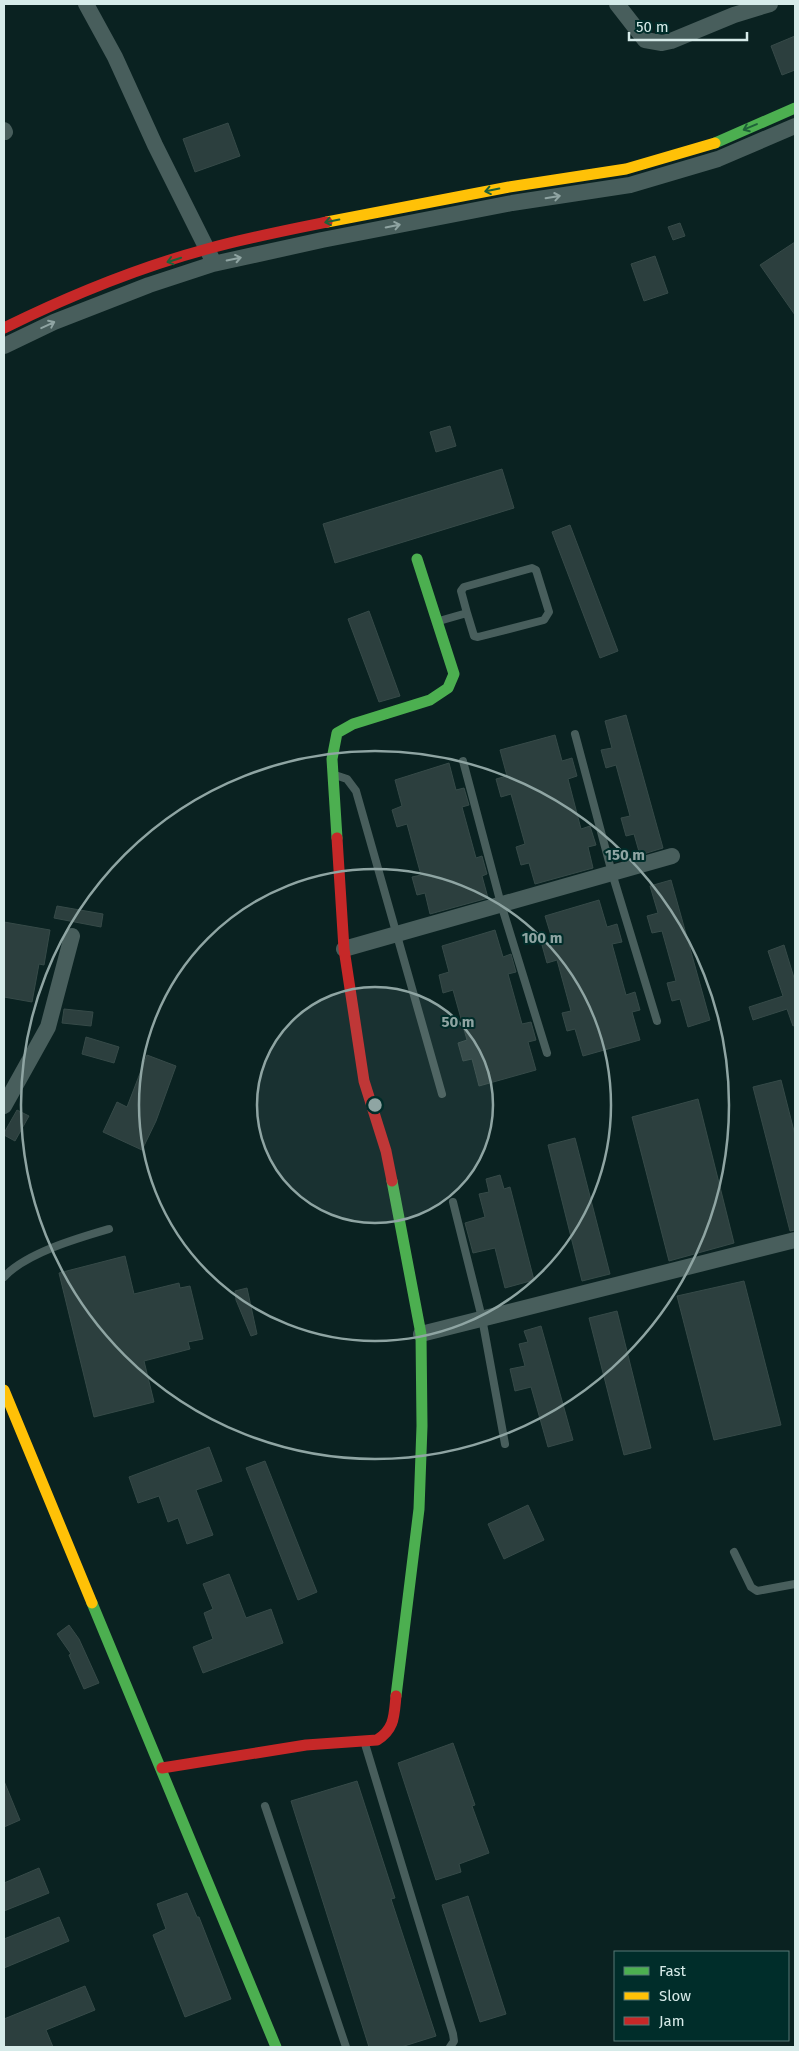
<svg xmlns="http://www.w3.org/2000/svg" width="799" height="2051" font-family="'Fira Sans',sans-serif">
<style>
.building{fill:#2c3f3e;stroke:#364a48}
.lines{fill:none;stroke-linecap:round;stroke-linejoin:round}
.lane{stroke:#485e5c;stroke-width:8}
.street{stroke:#485e5c;stroke-width:16}
.fast{stroke:#4caf50;stroke-width:11}
.slow{stroke:#ffc107;stroke-width:11}
.jam{stroke:#c62828;stroke-width:11}
.oneway{stroke:#1e6139}
.oneway2{stroke:#8fa4a2}
.ring{fill:none;stroke:#8fa5a3;stroke-width:2.5}
.centre{fill:#8fa5a3;stroke:#002d2a;stroke-width:2.5}
.ring-label{font-size:15px;text-anchor:middle;font-weight:bold;fill:#8fa5a3;stroke:#002d2a;stroke-width:4;stroke-linejoin:round;paint-order:stroke}
</style>
<rect width="100%" height="100%" fill="#0a2221"/>
<path class="building" d="M795,36V70L782,75L771,46Z
M228,123L240,156L195,172L183,139Z
M680,223L685,236L673,240L668,227Z
M795,242V315L760,265Z
M655,256L668,293L644,301L631,264Z
M450,426L456,446L436,452L430,432Z
M502,469L514,508L335,563L323,524Z
M570,525L618,651L600,658L552,532Z
M369,611L400,696L379,702L348,619Z
M626,715L663,848L640,855L634,834L626,836L621,818L630,816L616,765L606,768L601,750L612,748L605,721Z
M555,735L562,761L572,758L577,776L568,779L581,829L590,826L596,845L588,847L593,868L535,884L529,863L521,865L516,847L525,844L511,794L501,797L496,779L507,776L500,750Z
M449,763L456,790L464,788L469,805L462,807L476,858L482,856L487,874L482,876L488,898L430,914L425,893L417,895L412,877L421,875L407,824L397,827L392,810L402,806L395,780Z
M671,880L710,1020L688,1027L680,999L672,1001L667,983L676,981L662,931L652,933L647,916L658,913L650,886Z
M599,900L607,927L617,924L622,942L612,944L626,995L635,992L640,1010L632,1012L640,1040L583,1056L575,1029L567,1031L562,1013L571,1011L557,960L547,963L542,945L553,942L545,916Z
M57,906L103,914L101,927L54,918Z
M4,922L50,930L44,965L39,964L32,1002L4,997Z
M495,930L503,957L511,954L516,972L508,974L522,1024L531,1022L536,1040L528,1042L536,1070L479,1086L472,1059L463,1061L458,1043L467,1040L453,990L443,993L439,975L449,972L442,946Z
M784,945L795,981V1025L793,1026L787,1009L753,1020L749,1007L783,996L768,951Z
M64,1009L93,1012L91,1026L62,1023Z
M86,1037L119,1047L114,1063L82,1054Z
M147,1055L176,1066L156,1121L142,1150L103,1132L117,1102L127,1107Z
M781,1080L795,1135V1230L790,1231L753,1087Z
M698,1099L734,1243L669,1261L632,1117Z
M17,1110L29,1116L15,1141L4,1135V1133Z
M575,1138L610,1274L582,1281L548,1145Z
M500,1175L504,1189L510,1187L534,1280L505,1288L495,1248L473,1253L465,1223L485,1217L479,1194L489,1192L486,1179Z
M125,1256L134,1294L179,1283L180,1288L190,1286L203,1339L188,1342L190,1349L144,1361L154,1402L94,1417L59,1273Z
M744,1281L781,1425L714,1440L677,1296Z
M247,1288L257,1334L251,1336L236,1300L235,1291Z
M617,1311L651,1448L624,1455L589,1318Z
M541,1326L573,1440L548,1447L531,1387L515,1391L510,1369L525,1366L519,1344L528,1342L524,1331Z
M209,1447L222,1481L196,1490L213,1535L187,1544L178,1518L168,1522L159,1496L138,1503L129,1477Z
M265,1461L317,1592L298,1600L246,1468Z
M528,1505L544,1540L504,1559L488,1524Z
M229,1574L246,1618L271,1609L283,1643L203,1673L193,1647L213,1639L204,1613L213,1609L203,1584Z
M69,1625L79,1639L99,1683L84,1689L69,1655L71,1654L57,1634Z
M453,1743L475,1805L472,1806L489,1853L459,1864L461,1872L436,1880L398,1763Z
M4,1781L20,1820L4,1827Z
M357,1781L395,1898L391,1899L436,2036L401,2047H369L291,1801Z
M39,1868L49,1893L4,1911V1883Z
M187,1893L197,1917H199L231,1999L185,2017L153,1935L166,1929L157,1904Z
M468,1896L506,2014L480,2022L442,1905Z
M59,1917L69,1941L4,1968V1939Z
M85,1986L95,2010L46,2030L53,2047H4V2019Z"/>
<g class="lines">
<path class="lane" d="M439,621L467,613L474,636L478,637L544,620L549,612L536,570L532,568L464,587L461,591L467,613
M575,734L612,873L657,1021
M463,761L501,904L547,1053
M335,775L347,779L356,791L442,1094
M453,1202L482,1318L505,1444
M4,1277C26,1253 78,1238 109,1229
M734,1552L751,1587L757,1591L795,1584
M365,1744L453,2034L454,2041L450,2047
M265,1806L346,2047"/>
<path class="street" d="M86,4L115,57L155,145L211,257
M617,4L645,40L662,43L671,41L734,15L770,4
M4,130L5,132
M4,346L54,322L149,285L213,264L322,240L512,203L630,185L718,159L795,126
M344,949L672,856
M4,1106L48,1027L72,936
M421,1334L795,1240"/>
<path class="fast" d="M715,143L795,108
M337,838L332,759L337,733L353,724L430,700L448,688L454,674L417,559
M392,1181L421,1334L422,1426L419,1509L396,1696
M92,1603L276,2047"/>
<path class="slow" d="M327,222L509,187L626,169L715,143
M4,1390L92,1603"/>
<path class="jam" d="M4,328C69,296 137,268 207,249C246,238 287,230 327,222
M337,838L344,949L364,1081L386,1151L392,1181
M162,1768L306,1745L377,1740C395,1729 394,1715 396,1696"/>
</g>
<defs><path id="oneway-shaft" d="M-6 0H5M1.5-3L5.5 0L1.5 3" fill="none" stroke-width="1.6" stroke-linecap="round" stroke-linejoin="round" transform="scale(1.25)"/></defs>
<g class="oneway">
<use href="#oneway-shaft" transform="translate(750 127) rotate(157)"/>
<use href="#oneway-shaft" transform="translate(492 190) rotate(169)"/>
<use href="#oneway-shaft" transform="translate(332 221) rotate(169)"/>
<use href="#oneway-shaft" transform="translate(174 260) rotate(162)"/>
</g>
<g class="oneway2">
<use href="#oneway-shaft" transform="translate(553 197) rotate(-9)"/>
<use href="#oneway-shaft" transform="translate(393 226) rotate(-11)"/>
<use href="#oneway-shaft" transform="translate(234 259) rotate(-12)"/>
<use href="#oneway-shaft" transform="translate(48 325) rotate(-25)"/>
</g>
<circle cx="375" cy="1105" r="118" fill="#8fa5a3" fill-opacity=".12"/>
<g class="ring">
<circle cx="375" cy="1105" r="118"/>
<circle cx="375" cy="1105" r="236"/>
<circle cx="375" cy="1105" r="354"/>
</g>
<circle cx="375" cy="1105" r="8" class="centre"/>
<g class="ring-label">
<text x="625" y="860">150 m</text>
<text x="542" y="943">100 m</text>
<text x="458" y="1027">50 m</text>
</g>
<rect width="799" height="2051" fill="none" stroke="#d6ebe9" stroke-width="10"/>
<rect x="614" y="1951" width="175" height="90" fill="#002d2a" stroke="#567976"/>
<rect x="624" y="1967" width="25" height="8" fill="#4caf50" stroke="#567976"/>
<text x="659" y="1976" font-size="15" fill="#d6ebe9">Fast</text>
<rect x="624" y="1992" width="25" height="8" fill="#ffc107" stroke="#567976"/>
<text x="659" y="2001" font-size="15" fill="#d6ebe9">Slow</text>
<rect x="624" y="2017" width="25" height="8" fill="#c62828" stroke="#567976"/>
<text x="659" y="2026" font-size="15" fill="#d6ebe9">Jam</text>
<path d="M629 32v8h118v-8" fill="none" stroke="#d6ebe9" stroke-width="2.5"/>
<text x="636" y="32" font-size="15" fill="#d6ebe9" stroke="#002d2a" stroke-width="4" paint-order="stroke">50 m</text>
</svg>
